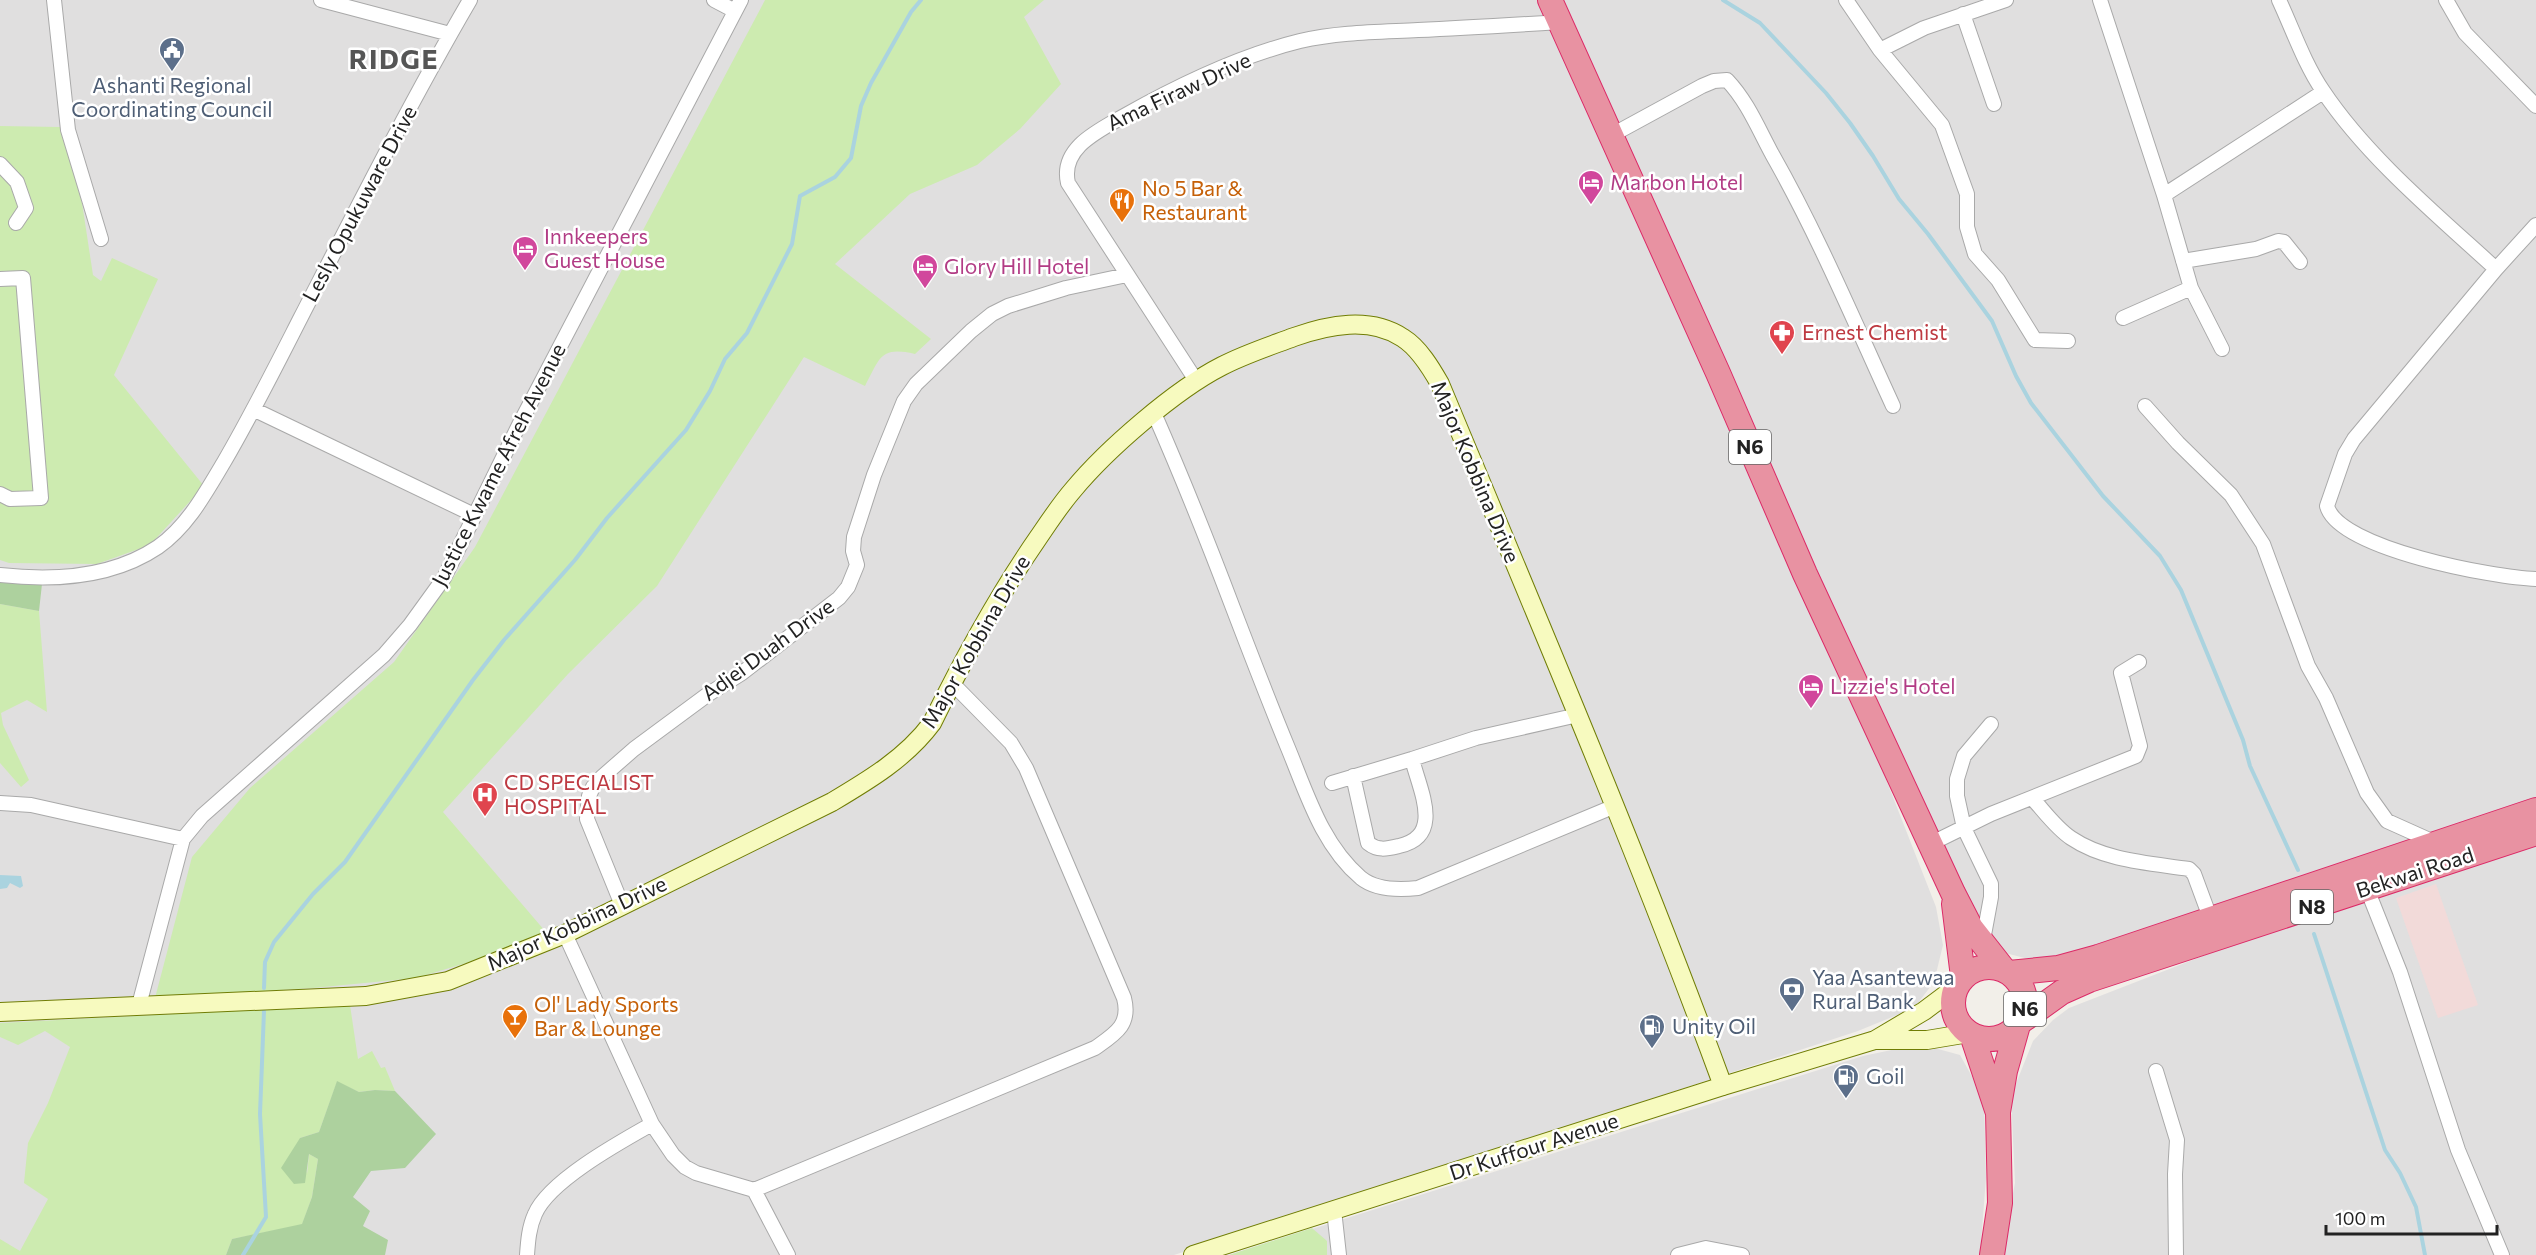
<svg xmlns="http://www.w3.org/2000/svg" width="2536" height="1255" font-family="Commissioner,sans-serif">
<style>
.residential{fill:#e0dfdf}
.commercial{fill:#f2dad9}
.grass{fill:#cdebb0}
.forest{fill:#add19e}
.water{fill:#aad3df}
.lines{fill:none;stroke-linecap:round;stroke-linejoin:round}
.stream{stroke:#aad3df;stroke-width:4}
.street-casing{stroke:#a9a9a9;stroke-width:16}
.secondary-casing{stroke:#707d05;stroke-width:20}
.highway-casing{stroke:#dc2a67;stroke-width:26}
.street{stroke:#fff;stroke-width:14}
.secondary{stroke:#f7fabf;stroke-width:18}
.highway{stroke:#e892a2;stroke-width:24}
.labels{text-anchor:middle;stroke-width:5;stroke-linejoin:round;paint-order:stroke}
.shield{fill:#fff;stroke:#646464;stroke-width:1.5}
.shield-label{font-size:20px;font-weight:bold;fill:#222}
.service-label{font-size:21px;fill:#4e5e75;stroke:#fff;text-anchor:start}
.street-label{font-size:21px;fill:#222;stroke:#fff}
.hotel-label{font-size:21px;fill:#b23c85;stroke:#fff;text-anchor:start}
.food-label{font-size:21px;fill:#c56008;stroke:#fff;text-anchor:start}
.health-label{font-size:21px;fill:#be3a42;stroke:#fff;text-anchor:start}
.district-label{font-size:27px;font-weight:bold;letter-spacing:1.5px;fill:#555;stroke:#fff}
</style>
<rect width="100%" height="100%" fill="#f2efe9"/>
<path class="residential" d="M0,0H1543L1880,764L1936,907L1943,945L1934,982L1914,1008L1858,1031L1174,1255H0Z
M1560,0H2536V806L2045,963L2005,953L1962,893L1789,517Z
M2536,845V1255H2001L2015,1183L2011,1096L2033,1041L2053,1020L2069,1008L2262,933Z
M1920,1044L1960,1055L1984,1098L1986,1178L1980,1255H1229L1863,1056Z"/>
<path class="commercial" d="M2436,884L2478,1005L2438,1018L2396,898Z"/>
<path class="grass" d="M765,0H1044L1024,17L1061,84L1020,129L977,165L910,194L835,264L931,339L915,354C880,346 880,358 865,386L804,357L657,586L568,674L443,812L545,931L493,955L416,978L313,988L155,998L192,857L250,788L394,662L475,547Z
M0,126L60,127L82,203L93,275L101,281L112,258L158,279L114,375L204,486L150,545L97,564L9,563L0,560Z
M0,604L39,611L47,712L27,700L1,713L3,725L29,780L21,787L0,763Z
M350,1005L358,1059L372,1051L381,1068L385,1067L395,1091L375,1090L359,1092L337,1082L319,1132L300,1138L307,1174L309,1154L318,1159L312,1197L302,1225L232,1239L226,1255H0V1239L20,1251L48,1199L24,1183L28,1143L48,1103L70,1047L45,1031L18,1045L0,1037V1023Z
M1312,1228L1327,1241V1255H1229Z"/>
<path class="forest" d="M0,580L42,584L39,611L0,604Z
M337,1081L359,1092L375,1090L395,1091L436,1134L405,1168L371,1171L353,1197L370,1211L363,1226L388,1240L385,1255H226L232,1239L302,1224L312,1197L318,1159L309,1154L305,1183L294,1184L281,1168L300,1138L319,1132Z"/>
<path class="water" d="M0,875L21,876L23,886L20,888L10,883L7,888L0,889Z"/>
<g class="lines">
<path class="stream" d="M1723,0L1760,23L1826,93L1850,123L1873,156L1899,199L1928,234L1992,321L2016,376L2031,403L2103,496L2160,556L2181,590L2243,740L2250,766L2298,870
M2314,934L2385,1150L2400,1173L2416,1207L2425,1255
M264,988L265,962L274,942L313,894L345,862L473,680L504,640L575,560L607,518L686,430L710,391L725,359L747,333L792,244L800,196L835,177L851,158L861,106L871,83L911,12L921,0
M243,1255L266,1217L260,1114L264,1011"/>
<defs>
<path id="street" d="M54,0L68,130L101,239
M321,0L450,34
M714,0L735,11
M1846,0L1880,50L1942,125L1967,194V227L1975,254L1998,280L2035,340L2068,341
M2100,0L2164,195L2191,288L2222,349
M2279,0C2293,30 2304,63 2323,91C2367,157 2437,215 2496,269
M2446,0L2465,33L2536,106
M1963,14L1994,104
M1880,50L1924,28L2006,0
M1612,135L1702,86L1714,81L1727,80C1747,101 1758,128 1772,154C1818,235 1854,321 1893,406
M0,164L17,182L26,208L16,223
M2164,195L2323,92
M2536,225L2496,269L2354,439L2345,454L2327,506C2338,549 2496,578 2536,579
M2183,261L2256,249L2278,241L2284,242L2300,262
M0,279L23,278L41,498L10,499L0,494
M2123,318L2191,288
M1197,382L1068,183C1060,148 1098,131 1124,116C1179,85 1239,56 1300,41C1339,32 1379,32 1418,30C1466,28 1513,25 1560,22
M2145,406L2178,443L2231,495L2263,544L2308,666L2326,698L2367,793L2387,821L2436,843
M255,410L474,515
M1154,413C1182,477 1208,542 1233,608C1251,655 1269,702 1288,748C1307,794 1322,845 1361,878C1376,890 1400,890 1418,888L1615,806
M0,575C53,581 112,578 158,547C188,526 206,492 224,462C252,414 276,366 301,317C356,210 410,103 470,0
M1353,776L1368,843C1378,851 1386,849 1399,846C1444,836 1420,791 1412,759
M1332,783L1412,759L1476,738L1578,715
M2032,798C2044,811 2056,828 2071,838C2105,861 2150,863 2189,869L2194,874L2211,920
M0,803L31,805L183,839
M1930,844L1991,814L2136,756L2140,746L2121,673L2139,662
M2367,889L2400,972L2458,1150L2502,1255
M622,905L587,819L589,796L593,787L602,777L634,749L707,695L742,673L839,598L848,587L857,565L853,551L854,537L874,475L904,401L916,384L971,331L992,314L1008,306L1066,288L1127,275
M565,934L652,1124L673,1155L685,1167L696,1173L754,1190L788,1255
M1984,935L1991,897V884L1964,828L1957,796V779L1964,756L1991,724
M139,1005L183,839L202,816L384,655L410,625L444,578L519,425L741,0
M2156,1071L2177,1140L2175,1174L2176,1255
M754,1190L1095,1048C1115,1034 1131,1025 1124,998L1026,768L1011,743L952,683
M1334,1210L1339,1255
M527,1255C528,1241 529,1227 535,1214C549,1181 620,1142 652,1124
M1678,1255L1706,1248L1742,1255"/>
<path id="secondary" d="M0,1012L366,996L448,981L565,934L832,802C869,780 906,758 932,723C964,658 997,597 1038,538C1049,522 1060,505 1073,490C1107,449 1175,390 1222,366C1245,354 1270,346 1294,337C1328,325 1370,316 1403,338C1419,348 1431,368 1440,384C1537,617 1636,849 1723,1086
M1877,1040H1927L1969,1033
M1193,1255L1723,1086L1875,1040L1924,1011L1956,987"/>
<path id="highway" d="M1550,0L1718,373L1805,574L1953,893L1971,928L2004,970
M1954,904L1963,977
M1953 1003a36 36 0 1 1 72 0a36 36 0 1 1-72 0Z
M2009,973L2058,968L2098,957L2536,810
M2020,1022L2062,992L2089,980L2536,833
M1972,1035L1997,1110
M1992,1255L2000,1203L1998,1112L2005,1071L2018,1025"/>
</defs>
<use href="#street" class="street-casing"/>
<use href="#secondary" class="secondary-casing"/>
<use href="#highway" class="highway-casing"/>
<use href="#street" class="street"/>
<use href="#secondary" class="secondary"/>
<use href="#highway" class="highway"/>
</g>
<defs>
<symbol id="civic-pin" viewBox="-11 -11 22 30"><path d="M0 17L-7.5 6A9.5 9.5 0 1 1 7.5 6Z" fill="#5c6f8a" stroke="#fff"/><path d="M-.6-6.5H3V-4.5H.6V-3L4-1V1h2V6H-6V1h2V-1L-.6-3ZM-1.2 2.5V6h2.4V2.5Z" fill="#fff"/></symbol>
<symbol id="hotel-pin" viewBox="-11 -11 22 30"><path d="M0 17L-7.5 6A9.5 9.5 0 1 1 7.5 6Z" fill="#d1479c" stroke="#fff"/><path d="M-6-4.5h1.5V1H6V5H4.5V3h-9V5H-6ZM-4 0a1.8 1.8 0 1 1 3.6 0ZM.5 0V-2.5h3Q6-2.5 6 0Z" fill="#fff"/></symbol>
<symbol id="restaurant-pin" viewBox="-11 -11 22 30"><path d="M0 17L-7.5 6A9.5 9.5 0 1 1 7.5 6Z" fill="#e8710a" stroke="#fff"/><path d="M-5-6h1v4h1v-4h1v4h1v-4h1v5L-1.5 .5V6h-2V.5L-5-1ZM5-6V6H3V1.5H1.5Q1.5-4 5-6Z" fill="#fff"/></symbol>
<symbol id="pharmacy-pin" viewBox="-11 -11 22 30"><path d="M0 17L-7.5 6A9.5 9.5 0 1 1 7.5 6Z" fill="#e0444e" stroke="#fff"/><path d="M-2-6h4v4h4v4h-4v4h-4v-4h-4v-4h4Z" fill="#fff"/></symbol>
<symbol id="hospital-pin" viewBox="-11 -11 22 30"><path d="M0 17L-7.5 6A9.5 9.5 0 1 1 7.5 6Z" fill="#e0444e" stroke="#fff"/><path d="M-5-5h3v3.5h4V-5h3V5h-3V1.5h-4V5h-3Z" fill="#fff"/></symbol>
<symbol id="bank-pin" viewBox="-11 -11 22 30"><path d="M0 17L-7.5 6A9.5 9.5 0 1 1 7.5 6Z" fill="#5c6f8a" stroke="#fff"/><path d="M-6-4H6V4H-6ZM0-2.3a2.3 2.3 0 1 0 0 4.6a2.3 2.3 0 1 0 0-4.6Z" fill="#fff"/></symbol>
<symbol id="bar-pin" viewBox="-11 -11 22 30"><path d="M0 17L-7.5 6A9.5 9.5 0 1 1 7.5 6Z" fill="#e8710a" stroke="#fff"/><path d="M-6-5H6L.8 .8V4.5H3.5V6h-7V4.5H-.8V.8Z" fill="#fff"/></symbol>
<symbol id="fuel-pin" viewBox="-11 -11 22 30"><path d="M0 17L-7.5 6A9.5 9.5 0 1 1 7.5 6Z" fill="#5c6f8a" stroke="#fff"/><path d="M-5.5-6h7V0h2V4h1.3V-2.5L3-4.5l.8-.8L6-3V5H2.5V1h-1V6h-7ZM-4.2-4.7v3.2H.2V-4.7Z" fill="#fff"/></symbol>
</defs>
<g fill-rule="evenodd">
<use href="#civic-pin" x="157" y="35" width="30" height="40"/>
<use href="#hotel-pin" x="1576" y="168" width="30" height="40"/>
<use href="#restaurant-pin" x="1107" y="186" width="30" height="40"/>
<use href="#hotel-pin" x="510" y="234" width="30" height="40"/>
<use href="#hotel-pin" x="910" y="252" width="30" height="40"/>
<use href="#pharmacy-pin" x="1767" y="318" width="30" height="40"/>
<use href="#hotel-pin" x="1796" y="672" width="30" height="40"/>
<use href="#hospital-pin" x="470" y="780" width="30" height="40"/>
<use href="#bank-pin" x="1777" y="975" width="30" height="40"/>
<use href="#bar-pin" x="500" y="1002" width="30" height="40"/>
<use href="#fuel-pin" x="1637" y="1012" width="30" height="40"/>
<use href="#fuel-pin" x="1831" y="1062" width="30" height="40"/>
</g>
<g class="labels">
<g class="shield">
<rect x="1729" y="430" width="42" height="34" rx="4.5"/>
<rect x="2291" y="890" width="42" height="34" rx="4.5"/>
<rect x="2004" y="992" width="42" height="34" rx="4.5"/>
</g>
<g class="shield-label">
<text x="1750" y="454">N6</text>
<text x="2312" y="914">N8</text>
<text x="2025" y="1016">N6</text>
</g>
<g class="service-label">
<text x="172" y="93" text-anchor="middle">Ashanti Regional<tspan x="172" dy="24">Coordinating Council</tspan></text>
<text x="1812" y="985">Yaa Asantewaa<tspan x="1812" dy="24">Rural Bank</tspan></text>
<text x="1672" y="1034">Unity Oil</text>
<text x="1866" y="1084">Goil</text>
</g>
<g class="street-label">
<text transform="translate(1179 92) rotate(-25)" y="7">Ama Firaw Drive</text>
<text transform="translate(360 204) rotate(-62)" y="7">Lesly Opukuware Drive</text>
<text transform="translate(499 465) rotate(-63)" y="7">Justice Kwame Afreh Avenue</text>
<text transform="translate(1475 472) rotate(67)" y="7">Major Kobbina Drive</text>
<text transform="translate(976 642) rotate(-60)" y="7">Major Kobbina Drive</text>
<text transform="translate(768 650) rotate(-36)" y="7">Adjei Duah Drive</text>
<text transform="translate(2415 873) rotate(-18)" y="7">Bekwai Road</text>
<text transform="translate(577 924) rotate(-25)" y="7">Major Kobbina Drive</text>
<text transform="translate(1534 1147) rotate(-18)" y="7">Dr Kuffour Avenue</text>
</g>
<g class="hotel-label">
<text x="1610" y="190">Marbon Hotel</text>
<text x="544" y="244">Innkeepers<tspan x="544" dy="24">Guest House</tspan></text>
<text x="944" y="274">Glory Hill Hotel</text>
<text x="1830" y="694">Lizzie's Hotel</text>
</g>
<g class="food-label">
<text x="1142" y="196">No 5 Bar &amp;<tspan x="1142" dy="24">Restaurant</tspan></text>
<text x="534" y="1012">Ol' Lady Sports<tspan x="534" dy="24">Bar &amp; Lounge</tspan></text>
</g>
<g class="health-label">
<text x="1802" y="340">Ernest Chemist</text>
<text x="504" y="790">CD SPECIALIST<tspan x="504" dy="24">HOSPITAL</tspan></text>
</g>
<g class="district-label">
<text x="394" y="69">RIDGE</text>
</g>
</g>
<path d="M2326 1225v9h171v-9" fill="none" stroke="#222222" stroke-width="3"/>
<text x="2335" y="1225" font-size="18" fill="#222222" stroke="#ffffff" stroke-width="4.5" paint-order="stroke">100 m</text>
</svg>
